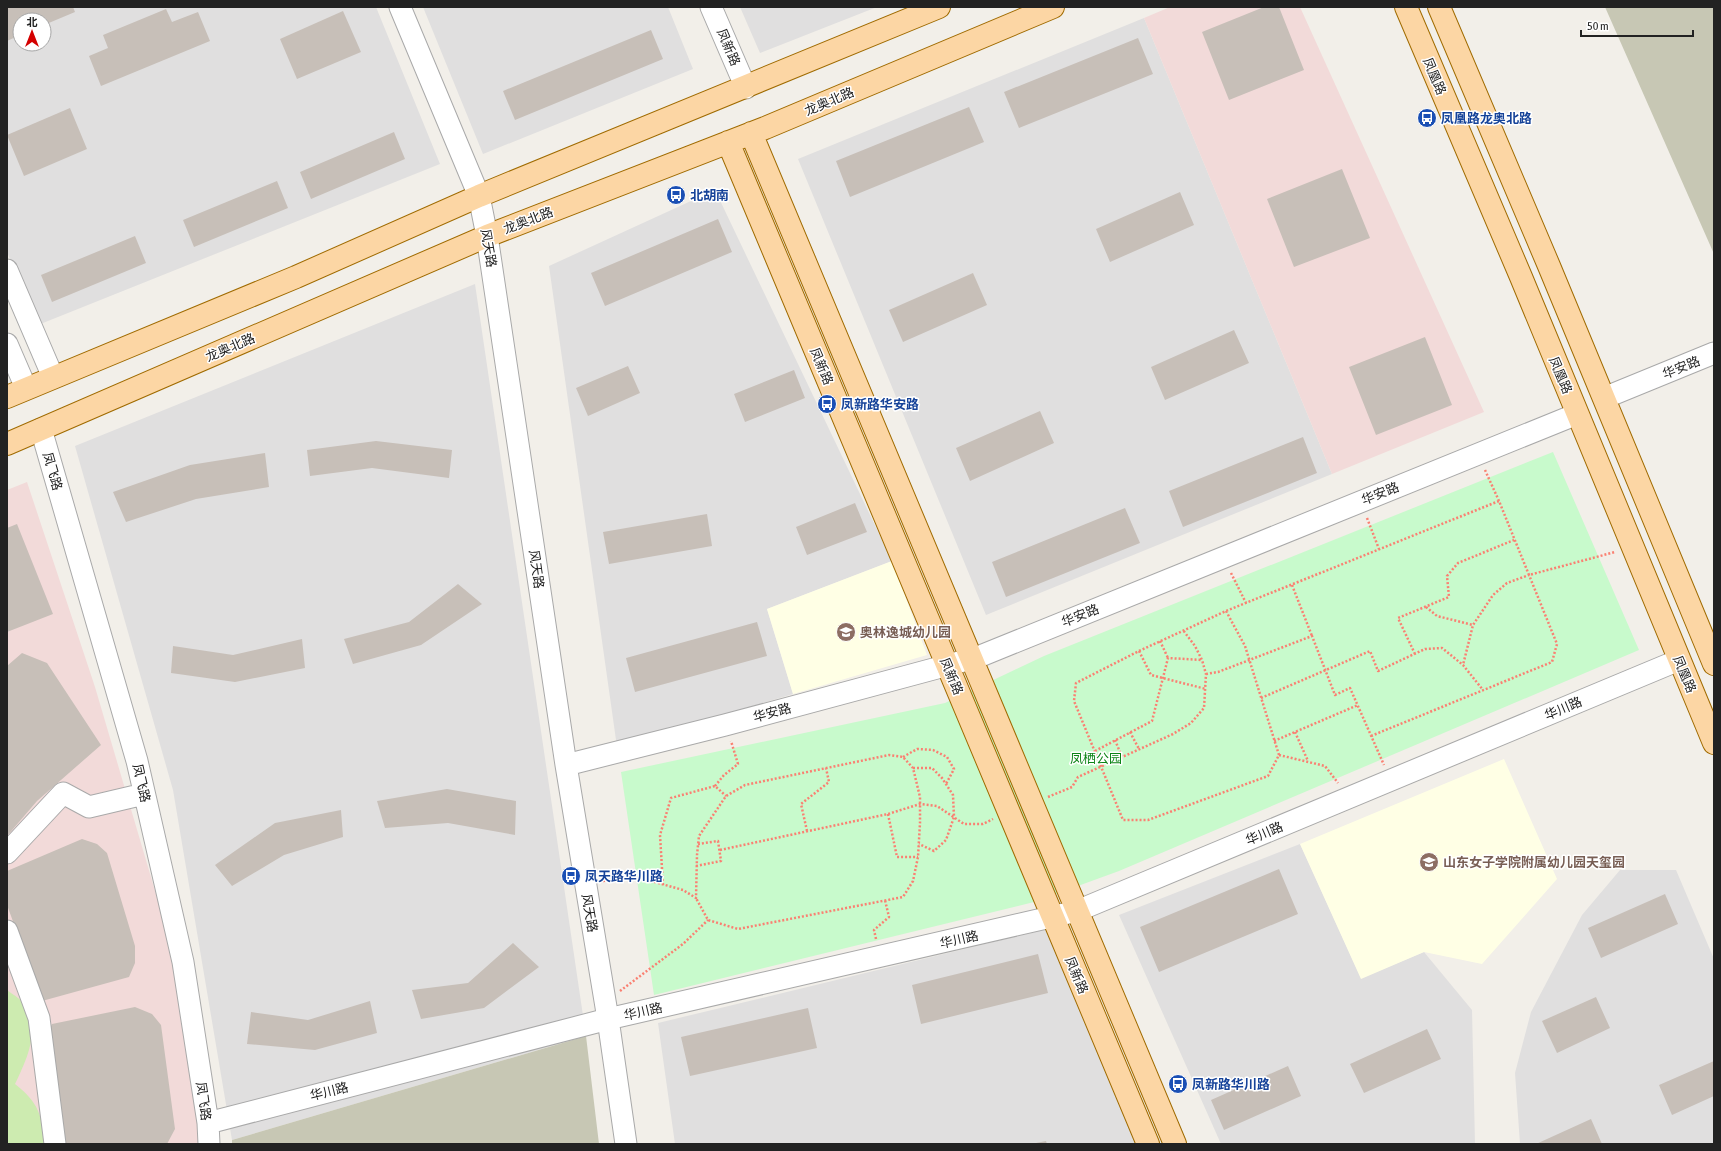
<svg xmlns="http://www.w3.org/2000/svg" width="1721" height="1151" font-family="'Asap Condensed','Noto Sans SC',sans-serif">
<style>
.residential{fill:#e0dfdf;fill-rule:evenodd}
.commercial{fill:#f2dad9}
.education{fill:#ffffe5}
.construction{fill:#c7c7b4}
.grass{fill:#cdebb0}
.park{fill:#c8facc}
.building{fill:#c7bfb8}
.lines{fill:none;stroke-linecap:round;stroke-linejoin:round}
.minor-casing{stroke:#a9a9a9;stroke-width:23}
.major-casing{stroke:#a06b00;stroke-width:24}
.path{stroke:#fa8072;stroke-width:2.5;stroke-dasharray:2 2;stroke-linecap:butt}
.minor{stroke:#fff;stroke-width:21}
.major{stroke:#fcd6a4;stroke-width:22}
.labels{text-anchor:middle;stroke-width:3;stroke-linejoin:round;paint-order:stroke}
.street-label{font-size:13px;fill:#222;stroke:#fff}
.transit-label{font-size:13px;font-weight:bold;fill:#164399;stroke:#fff;text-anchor:start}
.education-label{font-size:13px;font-weight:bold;fill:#785e54;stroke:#fff;text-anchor:start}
.park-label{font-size:13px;fill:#0c8416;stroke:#fff}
</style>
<rect width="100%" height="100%" fill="#f2efe9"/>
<path class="residential" d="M7,7H376L440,164L38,325L7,252ZM20,20H44V44H20Z
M423,7H668L693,69L483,154Z
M740,7H877L760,53Z
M1144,18L1332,474L986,615L798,159Z
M715,190L892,561L767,609L793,694L617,747L549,266Z
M475,284L586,1036L232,1140L173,790L75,446Z
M1300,844L1361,978L1424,952L1472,1010L1475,1144H1221L1119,915Z
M1620,870H1676L1714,959V1144H1520L1515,1073L1531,1012L1582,915Z
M1064,925L1152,1144H675L658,1023Z"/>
<path class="commercial" d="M1170,7H1300L1484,412L1332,474L1144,18Z
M27,482L95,687L181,979L200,1144H7V490Z"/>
<path class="education" d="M892,561L927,655L793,694L767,609Z
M1504,759L1557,879L1482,964L1424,952L1361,979L1300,844Z"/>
<path class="construction" d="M1605,7H1714V254Z
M586,1036L599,1144H232V1140Z"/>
<path class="grass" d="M7,990C13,995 25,1001 28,1009C39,1034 26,1061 15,1084C39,1103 41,1114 46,1144H7Z"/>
<path class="park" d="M1553,452L1639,650L1119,871L1034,902L654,995L621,772L945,703L1044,656Z"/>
<path class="building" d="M7,7H73L75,12L44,25V20H20V35L7,41Z
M1264,7H1279L1304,70L1229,100L1202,32Z
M166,9L172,22L198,12L210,41L101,86L89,56L108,48L103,35Z
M343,11L361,52L297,79L280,39Z
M651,30L663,59L515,120L503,91Z
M1138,38L1153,74L1019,128L1004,92Z
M969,107L984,142L850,197L836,161Z
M70,108L87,149L24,176L7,135Z
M394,132L405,159L311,199L300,172Z
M1342,169L1370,238L1294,267L1267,199Z
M277,181L288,208L194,247L183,220Z
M1180,192L1194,225L1110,262L1096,229Z
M718,219L732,252L605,306L591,273Z
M135,236L146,263L52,302L41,275Z
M973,273L987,305L903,342L889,310Z
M1234,330L1249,363L1165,400L1151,367Z
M1425,337L1452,405L1376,435L1349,367Z
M628,366L640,393L588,416L576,388Z
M794,370L805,398L745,422L734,394Z
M1040,411L1054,443L970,481L956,448Z
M1303,437L1317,473L1183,527L1169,491Z
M376,441L452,450L449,478L372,468L310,476L307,450Z
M265,453L269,487L196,499L126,522L113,492L190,465Z
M855,503L867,532L807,555L796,527Z
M1125,508L1140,543L1006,597L992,562Z
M707,514L712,546L609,564L603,532Z
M17,524L53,614L7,632V528Z
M458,584L482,604L421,645L353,664L344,639L409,622Z
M757,622L767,656L635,692L626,658Z
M302,639L305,668L235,682L171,673L173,646L233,655Z
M22,653L47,663L101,745L37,801L7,836V666Z
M447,789L516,801L515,835L448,823L385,828L377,801Z
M341,810L343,837L284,855L232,886L215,865L275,823Z
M82,839L97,844L107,853L135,946V963L129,977L42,1001L7,905V871Z
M1279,869L1298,914L1159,972L1140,927Z
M1665,894L1678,924L1601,958L1588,928Z
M513,943L539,967L484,1008L421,1019L412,990L468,983Z
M1038,954L1048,993L921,1024L912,985Z
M1596,997L1610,1028L1557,1053L1542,1021Z
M370,1001L377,1033L315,1050L247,1044L251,1012L308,1020Z
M135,1007L152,1014L161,1025L175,1129L167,1144H64L48,1032L52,1024Z
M808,1008L817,1048L690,1076L681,1037Z
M1427,1029L1441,1059L1364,1093L1350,1064Z
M1714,1061V1096L1672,1115L1659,1085Z
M1288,1066L1301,1096L1224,1130L1211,1100Z
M1591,1119L1602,1144H1536Z
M1046,1141L1047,1144H1036V1143Z"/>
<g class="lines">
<defs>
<path id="minor" d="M400,7L479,196L487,236L566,765L608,1019L626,1144
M711,7L746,88
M7,270L53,377
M7,344L26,388
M1604,398L1714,353
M41,429L137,761L183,962L208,1123L209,1144
M566,765L725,725L978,657L1577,414
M7,853L63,793L89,807L144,794
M7,931L39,1018L55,1144
M208,1123L608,1019L1077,911L1679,660"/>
<path id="major" d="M1406,7L1521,277L1714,743
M1439,7L1549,266L1714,664
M751,133L1175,1144
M728,142L1148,1144
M7,397L296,277L479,196L939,7
M7,444L487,236L765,128L1053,7"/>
</defs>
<use href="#minor" class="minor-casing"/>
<use href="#major" class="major-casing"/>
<path class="path" d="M1485,470L1499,501
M1367,518L1379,549
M1231,573L1246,603
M1292,585L1312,636
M1426,607L1437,616L1473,625
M1226,611L1245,646L1279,755L1268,776L1148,820H1123L1074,701L1076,683L1139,651L1226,611L1499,501L1529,575L1615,552
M1160,641L1168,658
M1139,651L1151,675L1206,689
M1415,654L1398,618L1449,597L1447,576L1458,563L1514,540
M1206,674L1218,672L1312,636L1335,695L1350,688L1384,765
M1261,698L1370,651L1378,671L1425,649L1442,648L1463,665L1483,690
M1130,732L1139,749
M1295,732L1308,761
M1371,736L1552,662L1557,644L1529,575L1507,583L1493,595L1473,625L1463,665
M1115,740L1122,757
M1274,741L1358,705
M1095,751L1152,721L1168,658L1202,660
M1279,755L1325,766L1338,783
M903,757L917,749L933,750L947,757L954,769L946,784
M913,768H932L942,778L953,795L954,817L946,840L934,851L919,844
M715,786L724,775L738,764L731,741
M1048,797L1072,787L1078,777L1173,734L1191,723L1204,708L1206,674L1202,660L1195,646L1183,630
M888,814L897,857H918
M807,831L801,804L829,782L826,768
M720,850L888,814L920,804L937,806L964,824H983L993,819
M696,866L721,861L718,841L698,844
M603,881L637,877L683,890L696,898L697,855L699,836L726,796L745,785L889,755L903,757L913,768L920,797V823L918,857L913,881L903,897L738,929L708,920L696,898
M663,885L660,835L671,798L715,786L726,796
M876,939L874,930L889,917L885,900
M620,991L683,944L708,920"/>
<use href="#minor" class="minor"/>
<use href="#major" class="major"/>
</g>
<defs>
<symbol id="bus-disc" viewBox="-11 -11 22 22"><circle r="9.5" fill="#1a4fb4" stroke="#fff"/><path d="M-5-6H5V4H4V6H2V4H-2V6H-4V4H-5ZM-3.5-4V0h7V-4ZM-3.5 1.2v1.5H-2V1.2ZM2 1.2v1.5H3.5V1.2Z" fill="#fff"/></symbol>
<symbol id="school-disc" viewBox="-11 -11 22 22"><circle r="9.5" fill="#8d6e63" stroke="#fff"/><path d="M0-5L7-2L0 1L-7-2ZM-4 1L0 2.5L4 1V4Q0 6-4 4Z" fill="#fff"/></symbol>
</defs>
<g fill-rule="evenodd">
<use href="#bus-disc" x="1416" y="107" width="22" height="22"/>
<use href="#bus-disc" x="665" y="184" width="22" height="22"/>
<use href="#bus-disc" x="816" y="393" width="22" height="22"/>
<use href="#school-disc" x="835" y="621" width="22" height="22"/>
<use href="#school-disc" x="1418" y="851" width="22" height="22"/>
<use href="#bus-disc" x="560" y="865" width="22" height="22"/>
<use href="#bus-disc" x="1167" y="1073" width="22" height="22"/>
</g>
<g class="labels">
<g class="street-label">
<text transform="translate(729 47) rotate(67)" y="5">凤新路</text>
<text transform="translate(1435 76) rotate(67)" y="5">凤凰路</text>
<text transform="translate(829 101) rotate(-23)" y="5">龙奥北路</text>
<text transform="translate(528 220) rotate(-21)" y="5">龙奥北路</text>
<text transform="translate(489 248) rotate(80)" y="5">风天路</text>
<text transform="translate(230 347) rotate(-23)" y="5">龙奥北路</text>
<text transform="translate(822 366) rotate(67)" y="5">凤新路</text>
<text transform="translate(1681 367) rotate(-22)" y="5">华安路</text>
<text transform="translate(1561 375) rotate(67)" y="5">凤凰路</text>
<text transform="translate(53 471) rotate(74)" y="5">凤飞路</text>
<text transform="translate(1380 493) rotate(-22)" y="5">华安路</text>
<text transform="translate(537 569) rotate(82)" y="5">风天路</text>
<text transform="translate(1080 615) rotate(-22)" y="5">华安路</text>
<text transform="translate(1685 674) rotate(67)" y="5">凤凰路</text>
<text transform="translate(952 676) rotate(67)" y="5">凤新路</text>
<text transform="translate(1563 708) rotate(-23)" y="5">华川路</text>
<text transform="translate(772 712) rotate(-15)" y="5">华安路</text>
<text transform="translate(142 783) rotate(77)" y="5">凤飞路</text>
<text transform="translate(1264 833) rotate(-23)" y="5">华川路</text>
<text transform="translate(590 913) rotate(80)" y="5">风天路</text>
<text transform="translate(959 939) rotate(-13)" y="5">华川路</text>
<text transform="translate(1077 975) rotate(67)" y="5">凤新路</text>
<text transform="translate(643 1011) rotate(-13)" y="5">华川路</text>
<text transform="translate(329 1091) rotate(-14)" y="5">华川路</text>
<text transform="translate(204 1101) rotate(82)" y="5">凤飞路</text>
</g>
<g class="transit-label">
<text x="1441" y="123">凤凰路龙奥北路</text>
<text x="690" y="200">北胡南</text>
<text x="841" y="409">凤新路华安路</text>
<text x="585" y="881">凤天路华川路</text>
<text x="1192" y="1089">凤新路华川路</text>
</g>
<g class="education-label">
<text x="860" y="637">奥林逸城幼儿园</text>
<text x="1443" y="867">山东女子学院附属幼儿园天玺园</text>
</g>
<g class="park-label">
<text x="1096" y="763">凤栖公园</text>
</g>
</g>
<rect width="1721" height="1151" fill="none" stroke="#222222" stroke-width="16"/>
<g transform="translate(32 32)"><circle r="19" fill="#ffffff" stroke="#a7a7a7"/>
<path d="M0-3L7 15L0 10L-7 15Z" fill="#d40000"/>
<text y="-6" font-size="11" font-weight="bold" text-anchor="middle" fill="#222222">北</text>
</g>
<path d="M1581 30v6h112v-6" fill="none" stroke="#222222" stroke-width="2"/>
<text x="1587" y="30" font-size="12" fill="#222222" stroke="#ffffff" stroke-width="3" paint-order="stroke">50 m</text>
</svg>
